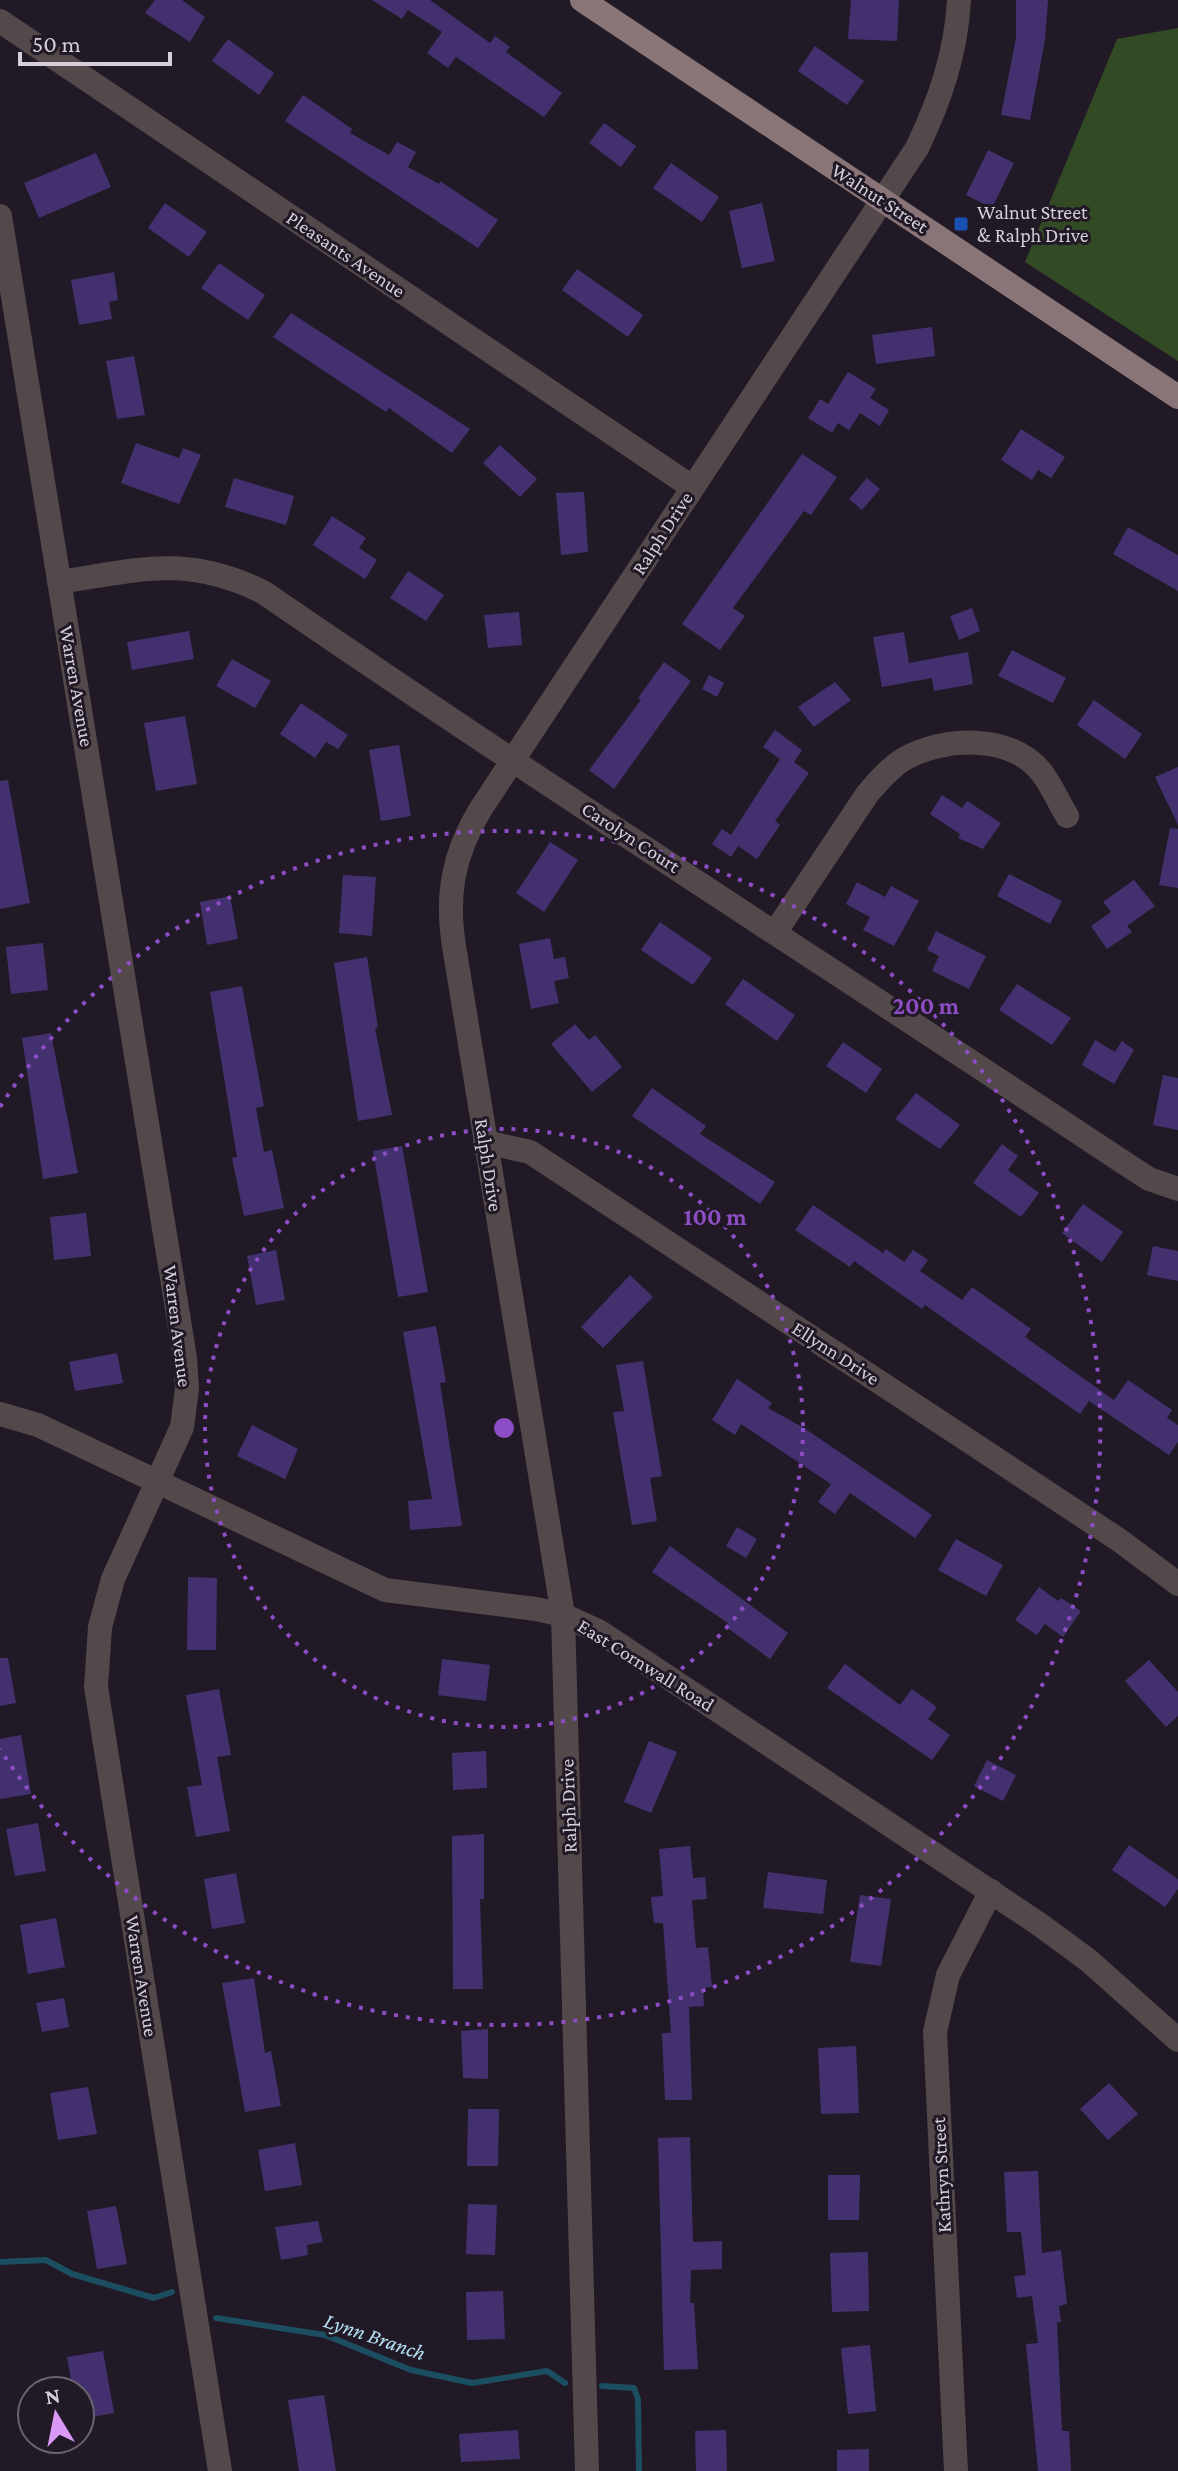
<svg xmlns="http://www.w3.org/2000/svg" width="1178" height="2471" font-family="'Crimson Pro',serif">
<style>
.green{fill:#334b25}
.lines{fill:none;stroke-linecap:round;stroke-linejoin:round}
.stream{stroke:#1c4e61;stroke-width:6}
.building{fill:#43316f}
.minor{stroke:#53494b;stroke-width:24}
.major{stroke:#897577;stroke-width:24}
.ring{fill:none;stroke:#8d4dc4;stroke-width:4;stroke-dasharray:4 8}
.transit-dot{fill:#1a4fb4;stroke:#221927;stroke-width:3}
.labels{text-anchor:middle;stroke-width:6;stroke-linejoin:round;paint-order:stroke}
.street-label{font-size:20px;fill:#d5cfd8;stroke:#221927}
.poi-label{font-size:20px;fill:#d5cfd8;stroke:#221927;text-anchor:start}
.water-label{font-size:22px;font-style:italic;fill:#b4e0f4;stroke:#221927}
.centre{fill:#8d4dc4;stroke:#221927;stroke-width:4}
.ring-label{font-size:24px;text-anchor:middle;font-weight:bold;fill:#8d4dc4;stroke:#221927;stroke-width:6;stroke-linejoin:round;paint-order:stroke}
</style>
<rect width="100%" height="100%" fill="#221927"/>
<path class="green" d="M1178,28V361L1025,262L1117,39Z"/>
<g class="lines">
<path class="stream" d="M0,2262L46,2260L72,2274L154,2298L172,2292
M216,2318L325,2335L411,2370L472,2383L547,2371L565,2383
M602,2386L634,2388L638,2399L639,2471"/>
</g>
<path class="building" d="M155,0H182L205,17L190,42L145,13Z
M372,0H430L490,43L495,36L510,47L506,52L562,93L544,117L456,57L448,68L427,53L442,32L408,10L402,19Z
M851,0H899L897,41L848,39Z
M1016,0H1048L1045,40L1030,120L1001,115L1016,38Z
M228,39L274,73L259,95L212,61Z
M815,46L864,81L847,105L798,71Z
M303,95L352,129L350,133L389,155L397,142L416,152L408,167L439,184L440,181L498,220L478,248L285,121Z
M604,123L636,146L621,167L589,143Z
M988,150L1014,163L992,208L966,195Z
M96,153L111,187L39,218L24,183Z
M671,163L719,197L702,222L653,188Z
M165,203L207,232L189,257L148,228Z
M762,203L775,261L742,268L729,211Z
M219,263L265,295L248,320L201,288Z
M577,269L643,315L628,337L562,290Z
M114,272L118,300L109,302L112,319L79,325L71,280Z
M291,313L470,429L452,453L389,408L386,412L273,337Z
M932,327L935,356L876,364L872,335Z
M134,356L145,415L117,419L106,361Z
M848,372L876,389L870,398L889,410L880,426L860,413L849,430L838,423L832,433L808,418L820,399L828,404Z
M1021,429L1065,457L1051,478L1038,470L1032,480L1001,460Z
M136,443L179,458L183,448L201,455L179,504L121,483Z
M500,445L537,479L520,497L483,463Z
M802,454L837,477L811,515L804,511L733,608L745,616L720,650L682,624Z
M234,478L294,496L286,525L225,507Z
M867,478L880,489L862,510L849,499Z
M584,492L588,552L561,555L556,493Z
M332,516L366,538L359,548L377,560L365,579L313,545Z
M1128,527L1178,555V591L1113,554Z
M408,571L444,595L426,621L390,598Z
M972,608L980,631L959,640L950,616Z
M519,612L522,645L488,648L484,615Z
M189,631L194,659L132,670L127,642Z
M904,632L909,663L968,652L973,684L934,691L932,678L882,687L873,637Z
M1012,650L1066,678L1053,703L998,676Z
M232,659L271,681L255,708L216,686Z
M664,662L691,681L614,789L589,770L641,700L638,698Z
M709,675L724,683L717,697L702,689Z
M835,682L851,700L814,727L798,707Z
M1094,700L1142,734L1125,759L1077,725Z
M301,703L348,735L338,749L326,742L315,758L280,734Z
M185,716L197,784L156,791L144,723Z
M775,730L802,750L794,762L809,773L775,821L780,825L757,859L738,846L731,857L712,844L722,829L731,835L780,759L763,747Z
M399,745L411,816L381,821L369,750Z
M1178,767V825L1155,777Z
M8,780L30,903L0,909V781Z
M942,795L962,808L967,801L1001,823L983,849L958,838L960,834L930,814Z
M1170,828L1178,829V888L1159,885Z
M550,842L578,860L544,912L516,893Z
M1009,874L1062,901L1050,924L997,896Z
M343,875L376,877L372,936L339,933Z
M1134,880L1155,906L1127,926L1132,932L1107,949L1091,926L1111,912L1103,902Z
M857,882L885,897L891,886L919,901L894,946L863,930L870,917L846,904Z
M230,896L238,939L207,945L200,902Z
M660,922L712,958L693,985L641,950Z
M936,931L986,956L969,989L932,971L939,956L927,950Z
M550,938L554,959L565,957L569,978L554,981L559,1003L531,1009L519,944Z
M43,943L48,990L11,994L6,947Z
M367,957L378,1027L375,1028L392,1115L358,1121L334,963Z
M743,979L795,1015L777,1041L725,1004Z
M1017,984L1071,1018L1052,1045L999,1010Z
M242,986L264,1106L256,1108L264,1152L272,1150L284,1208L244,1216L232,1158L237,1157L210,992Z
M575,1024L589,1040L595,1035L622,1067L592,1092L551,1044Z
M51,1033L78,1173L43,1179L22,1038Z
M1095,1040L1115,1052L1122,1041L1134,1050L1114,1084L1082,1065Z
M843,1042L882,1069L866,1093L826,1066Z
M1163,1075L1178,1078V1130L1153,1125Z
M652,1088L706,1126L700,1134L775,1182L760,1204L632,1116Z
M916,1093L960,1125L940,1149L895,1119Z
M1002,1144L1018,1156L1008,1170L1039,1193L1021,1217L973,1183Z
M402,1146L428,1292L398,1297L373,1151Z
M1083,1204L1123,1232L1102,1262L1062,1233Z
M813,1205L883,1253L886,1249L904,1262L913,1250L928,1260L920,1271L962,1300L972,1287L1031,1329L1025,1337L1114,1400L1128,1380L1172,1410L1167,1418L1178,1425V1442L1169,1455L1089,1401L1080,1414L925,1305L922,1309L854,1261L850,1267L795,1230Z
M86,1213L91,1256L54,1260L50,1217Z
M1153,1246L1178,1251V1281L1147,1275Z
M276,1250L285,1300L256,1305L247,1256Z
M630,1275L653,1297L603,1348L581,1327Z
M436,1326L446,1382L440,1383L462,1526L410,1530L408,1501L432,1499L403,1332Z
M117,1353L123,1383L75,1391L69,1362Z
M643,1361L662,1476L650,1478L657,1521L632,1525L613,1412L624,1411L616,1365Z
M737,1379L772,1403L768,1408L804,1428L932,1515L915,1538L850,1493L835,1514L818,1502L831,1484L741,1424L735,1435L712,1420Z
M252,1425L298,1449L285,1479L237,1456Z
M737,1527L757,1539L746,1558L726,1546Z
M956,1539L1003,1565L986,1596L938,1570Z
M670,1546L788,1633L770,1659L725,1626L728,1623L652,1572Z
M188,1577L217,1578L216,1650H187Z
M1039,1587L1058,1601L1061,1598L1081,1611L1063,1637L1045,1624L1037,1635L1015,1620Z
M0,1658H8L16,1703L0,1706Z
M442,1659L490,1665L486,1701L438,1695Z
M1149,1660L1178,1692V1716L1166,1727L1125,1681Z
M845,1664L900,1705L912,1689L937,1707L928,1719L950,1735L932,1760L827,1688Z
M219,1689L231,1755L217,1757L230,1831L196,1837L187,1787L202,1785L186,1695Z
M21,1735L31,1794L0,1799V1739Z
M649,1741L677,1752L651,1813L624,1802Z
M486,1751L487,1788L453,1790L452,1753Z
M987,1760L1016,1775L1003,1801L974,1786Z
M38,1823L46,1871L15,1876L6,1829Z
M484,1834V1899H480L483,1989H453L452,1836Z
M1129,1845L1178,1879V1889L1165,1907L1112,1870Z
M690,1846L693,1878L705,1877L707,1899L692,1900L696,1948L708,1947L712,1987L703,1988L704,2006L689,2007L692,2100H665L662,2033H671L663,1923H654L651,1897L663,1896L659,1849Z
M768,1872L827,1880L823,1914L763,1908Z
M236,1873L245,1923L212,1929L204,1879Z
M860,1895L891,1899L881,1966L850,1962Z
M56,1918L65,1967L28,1974L20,1925Z
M254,1978L265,2053L271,2051L281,2106L245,2112L222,1983Z
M64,1998L69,2027L42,2032L36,2003Z
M488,2029V2079L463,2078L461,2031Z
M856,2046L859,2113L821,2114L818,2048Z
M1109,2083L1138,2114L1108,2140L1080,2109Z
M88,2087L97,2134L58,2140L50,2093Z
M468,2109H499L498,2166H467Z
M690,2137L693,2242L722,2241V2269L691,2270L690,2303H694L698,2369L664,2370L658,2138Z
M295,2143L302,2185L265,2191L258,2150Z
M1038,2171L1042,2253L1061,2250L1067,2304L1059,2306L1061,2322H1057L1062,2431H1069L1071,2471H1038L1026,2344L1038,2343L1032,2296L1017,2298L1014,2276L1026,2275L1021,2232H1007L1004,2172Z
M828,2175H860L859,2220H828Z
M468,2204L497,2205L495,2255L466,2254Z
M116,2206L127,2264L97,2269L87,2211Z
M318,2221L323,2242L307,2245L308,2255L281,2260L275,2227Z
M868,2252L869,2311L832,2312L830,2253Z
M503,2291L505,2339L467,2340L466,2292Z
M870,2345L876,2411L848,2414L841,2348Z
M103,2351L114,2413L80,2419V2391H73L67,2357Z
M324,2395L336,2471H299L288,2400Z
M518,2430L520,2459L461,2462L459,2434Z
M726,2430L727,2471H696L695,2431Z
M869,2449V2471H837V2450Z"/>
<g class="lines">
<path class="minor" d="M0,21L692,487
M0,216L185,1358L187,1389L182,1427L113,1579L100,1627L96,1687L220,2471
M59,582C140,570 185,554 263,592C548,788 840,974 1129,1166L1149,1179L1178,1189
M776,931L868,793C879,781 889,768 904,759C943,737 1011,733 1042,773C1052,786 1059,803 1067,816
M485,1142L530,1152L1119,1540L1178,1584
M0,1414L38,1425L385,1590L536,1609L563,1615L600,1632L1039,1924L1088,1960L1178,2040
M587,2471L563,1615L454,946C446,895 453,855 480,810L917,148C940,100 956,54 959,0
M956,2471L935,2032L948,1975L991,1891"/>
<path class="major" d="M582,0L1178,397"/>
</g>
<g class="ring">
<circle cx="504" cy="1428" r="299"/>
<path d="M0 1107A597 597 0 1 1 0 1749"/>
</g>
<rect class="transit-dot" x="953" y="216" width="16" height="16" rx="4"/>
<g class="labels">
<g class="street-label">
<text transform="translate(880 198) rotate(33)" y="7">Walnut Street</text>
<text transform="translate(346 254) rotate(34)" y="7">Pleasants Avenue</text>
<text transform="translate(662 533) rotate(-57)" y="7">Ralph Drive</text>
<text transform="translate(77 686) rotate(80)" y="7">Warren Avenue</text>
<text transform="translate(631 837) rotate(33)" y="7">Carolyn Court</text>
<text transform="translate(489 1165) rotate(81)" y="7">Ralph Drive</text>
<text transform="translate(178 1326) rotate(83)" y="7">Warren Avenue</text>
<text transform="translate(836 1353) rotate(33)" y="7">Ellynn Drive</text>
<text transform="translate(646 1665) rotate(32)" y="7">East Cornwall Road</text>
<text transform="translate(568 1806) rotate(-92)" y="7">Ralph Drive</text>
<text transform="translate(142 1976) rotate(81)" y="7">Warren Avenue</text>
<text transform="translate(941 2175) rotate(-93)" y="7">Kathryn Street</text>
</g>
<g class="poi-label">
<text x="977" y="219">Walnut Street<tspan x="977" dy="23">&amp; Ralph Drive</tspan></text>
</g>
<g class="water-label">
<text transform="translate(375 2336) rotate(19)" y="8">Lynn Branch</text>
</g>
</g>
<circle cx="504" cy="1428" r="12" class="centre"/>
<g class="ring-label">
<text x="926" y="1014">200 m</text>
<text x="715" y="1225">100 m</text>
</g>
<g transform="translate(56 2415) rotate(350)"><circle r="38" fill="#221927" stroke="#6a626e" stroke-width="2"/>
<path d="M0-6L14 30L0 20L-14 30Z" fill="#d99af7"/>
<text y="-12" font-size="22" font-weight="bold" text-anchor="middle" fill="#d5cfd8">N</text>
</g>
<path d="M20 52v12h150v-12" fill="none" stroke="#d5cfd8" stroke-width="4"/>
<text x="32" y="52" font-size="24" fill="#d5cfd8" stroke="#221927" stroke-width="6" paint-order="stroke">50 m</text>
</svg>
